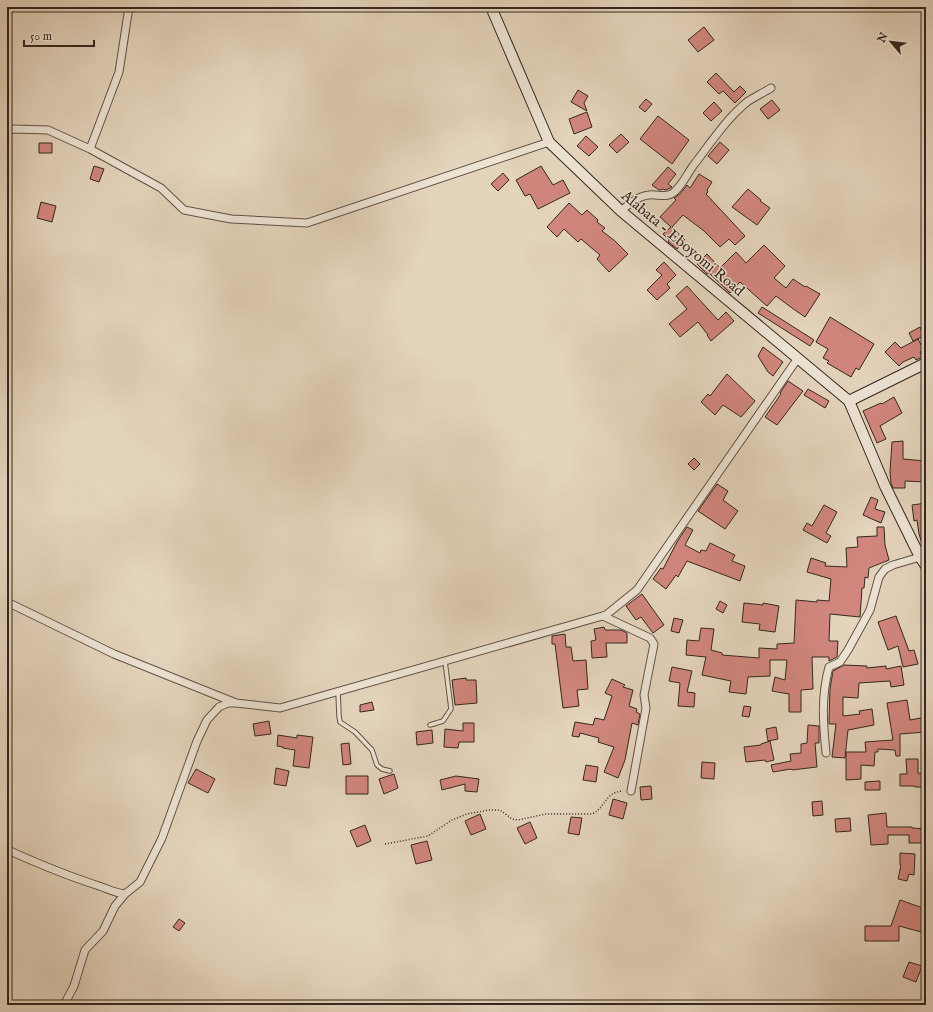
<svg xmlns="http://www.w3.org/2000/svg" width="933" height="1012" font-family="'IM FELL English',serif">
<style>
.building{fill:#d1867d;stroke:#35271f}
.lines{fill:none;stroke-linecap:round;stroke-linejoin:round}
.service-casing{stroke:#615246;stroke-width:5.5}
.minor-casing{stroke:#615246;stroke-width:9}
.secondary-casing{stroke:#35271f;stroke-width:12}
.path{stroke:#35271f;stroke-width:1.5;stroke-dasharray:1 2;stroke-linecap:butt}
.service{stroke:#ede3d3;stroke-width:3.5}
.minor{stroke:#ede3d3;stroke-width:7}
.secondary{stroke:#ede3d3;stroke-width:10}
.labels{text-anchor:middle;stroke-width:3;stroke-linejoin:round;paint-order:stroke}
.street-label{font-size:15px;fill:#35271f;stroke:#ede3d3}
</style>
<rect width="100%" height="100%" fill="#e4d4bc"/>
<filter id="stains"><feTurbulence type="fractalNoise" baseFrequency=".005" numOctaves="4"/><feColorMatrix values="0 0 0 0 .2 0 0 0 0 .09 0 0 0 0 .02 0 0 0 .5 -.17"/></filter>
<radialGradient id="worn" r=".72"><stop offset=".6" stop-color="#630" stop-opacity="0"/><stop offset="1" stop-color="#630" stop-opacity=".3"/></radialGradient>
<path class="building" d="M704,27L714,40L698,52L688,40Z
M716,73L734,92L740,86L746,92L735,103L723,91L719,94L707,82Z
M578,90L588,96L584,103L587,111L571,102Z
M646,99L652,104L645,112L639,107Z
M772,100L780,110L768,119L760,109Z
M714,102L722,111L711,121L703,113Z
M587,112L592,127L574,134L569,119Z
M658,116L689,140L672,164L640,139Z
M621,134L629,142L617,153L609,145Z
M586,136L598,147L589,156L577,146Z
M720,142L729,150L717,164L708,156Z
M39,143H52V153H39Z
M94,166L104,169L99,182L90,179Z
M541,166L553,185L563,180L570,193L538,209L530,194L525,196L516,180Z
M668,167L676,174L668,184L672,187L666,190L663,189L661,190H659L652,185Z
M503,173L509,180L498,191L491,184Z
M699,174L712,182L707,190L708,192L706,194L745,236L735,245L729,239L720,247L704,231L683,215L672,227L685,240L677,249L668,242L669,240L663,234L671,227L660,217L676,200L674,198L680,194L687,185L690,188Z
M748,189L761,200L760,201L770,208L757,225L732,207Z
M41,202L56,206L52,222L37,218Z
M569,203L582,215L587,210L598,220L597,222L605,228L602,231L615,241L628,254L609,272L597,259L600,255L581,239L578,242L564,229L557,237L547,227Z
M764,245L785,266L774,278L786,288L793,279L805,287L806,286L820,294L805,317L792,308L776,296L767,306L740,282L730,293L709,273L707,274L697,264L707,254L720,268L736,252L746,263Z
M664,262L676,275L667,284L670,288L657,300L647,290L662,275L656,270Z
M687,286L718,320L726,312L734,321L711,341L707,335H708L698,322L680,337L669,324L687,309L676,296Z
M762,307L814,340L810,346L758,313Z
M830,317L874,344L859,370L856,368L851,377L827,363L829,361L823,358L828,349L816,342Z
M920,327L924,336L913,341L909,333Z
M918,339L924,350L920,352L922,357L916,360L914,357L903,362L899,366L885,352L895,342L901,348Z
M763,347L783,362L773,376L768,372L758,356Z
M727,374L755,401L741,417L723,405L715,415L701,402L708,394L710,396Z
M788,381L803,391L777,425L765,417L781,394L780,393Z
M808,389L829,401L825,408L804,395Z
M894,397L902,413L880,426L886,439L877,443L863,411L881,403L882,404Z
M903,441V459L926,461V482L905,481V488H893L891,483L890,472L892,442Z
M694,458L700,464L694,470L688,464Z
M717,484L728,491L723,500L738,511L725,529L698,511Z
M871,497L878,500L875,509L885,512L881,523L863,515Z
M926,503V553H925L919,534L917,520L914,521L912,505Z
M824,505L837,512L826,533L831,536L827,543L803,530L807,523L812,526Z
M687,527L693,530L685,545L700,553L701,550L706,551L710,543L735,555L732,561L745,566L740,581L687,561L678,577L676,575L666,589L653,579L661,568L663,569L677,542Z
M877,527H884L885,545L889,560L869,568L868,578L865,577L864,588H862L860,617L830,614L829,641H838L837,657L829,661V657H812L813,689L801,690V712H789V694L772,691L775,677L785,680L787,660H770V676L748,677L746,694L729,692L731,681L702,675L706,657L686,655L687,640L699,641L701,628L714,629L711,650L722,653V655L759,658V648L777,649V644L794,643L796,600L817,602V600L829,601L831,579L807,572L811,558L826,563L825,566L847,567L846,548L858,547L857,537L877,536Z
M642,594L664,625L653,633L641,617L636,620L626,606Z
M720,601L727,605L723,613L716,609Z
M744,603L763,605V603L779,606L775,632L759,630L760,624L742,622Z
M896,616L909,651L914,650L918,664L903,667L898,646L888,650L878,622Z
M674,618L683,620L679,633L671,631Z
M604,627L605,630H621L627,633V643H606L607,657L592,658L591,641L596,640L594,629Z
M565,634L566,647H571L573,661L586,660L588,689L577,690L579,706L563,708L555,644H552V636Z
M844,665L867,666V668L886,666V669L901,666L904,685L891,687L890,681L859,683L858,698L843,697V716L860,714L859,711L872,709L874,725L848,730L845,758L832,757L836,724H829V720L830,689L833,671Z
M672,667L692,671L687,692L695,693L694,707L678,706L680,683L669,681Z
M466,678V680H476L477,703L455,705L452,680Z
M612,679L625,685L623,687L633,690L629,706L637,709L636,712L640,714L638,725L632,723L625,760L618,778L604,772L614,747L598,742L599,738L580,733L579,737L572,736L575,722L593,725L595,718L604,720L612,696L605,693Z
M907,700L910,720L926,717V732L900,734V756H896L895,750L878,749V752H875L874,766L861,765V779L846,780V752H866L865,742L893,740L887,703Z
M372,702L374,710L360,712V705Z
M744,706L751,707L749,717L742,716Z
M269,721L271,734L255,736L253,724Z
M463,723H474V742H459L458,748L444,747L445,729L463,731Z
M808,725L819,726V743H815L817,767L792,770L791,769L773,772L771,765L791,761L790,754L801,753V744L807,743Z
M776,727L778,739L768,741L766,729Z
M432,730L433,743L417,745L416,732Z
M278,735L297,738V735L313,737L309,768L293,766L295,750L283,748V747L277,746Z
M770,741L774,760L766,762L765,760L746,762L744,747L761,745V744Z
M349,743L351,764L343,765L341,744Z
M906,759H918V773L926,774V787H915V786H900V774H907Z
M702,762L715,763L714,779L701,778Z
M586,765L598,767L596,782L583,780Z
M276,768L289,771L286,786L274,784Z
M196,769L215,779L208,793L188,783Z
M394,774L398,788L384,794L379,779Z
M346,776H368V794H346Z
M456,776L479,779L477,792L465,791V784L442,790L440,780Z
M880,781V790H865V782Z
M651,786L652,799L641,800L640,787Z
M613,799L627,803L623,819L609,815Z
M822,801L823,815L813,816L812,802Z
M886,813L887,827H912V828L926,829V843H909V835H888V844L871,845L868,815Z
M480,814L486,829L471,835L465,821Z
M571,817L582,818L579,835L568,833Z
M850,818L851,831L836,832L835,819Z
M530,822L537,838L525,844L517,828Z
M365,825L371,841L357,847L350,831Z
M427,841L432,860L416,864L411,845Z
M900,853L915,854L914,875L909,874L907,881L898,879L901,865H900Z
M900,900L926,909V927L925,933L899,926V941H865V926H891Z
M179,919L185,923L179,931L173,927Z
M909,962L922,966L916,982L903,977Z"/>
<g class="lines">
<defs>
<path id="service" d="M338,691L339,716L340,722L355,732L372,750L377,765L382,769L390,771
M430,725L443,721L451,709L445,661"/>
<path id="minor" d="M7,131L14,129L48,130L90,149L161,188L184,210L231,219L307,223L549,142
M90,149L119,72L129,7
M621,211C629,204 638,196 649,195C657,194 666,198 673,193C682,186 687,174 693,166C710,144 726,119 747,102C754,97 763,93 771,88
M7,602L114,654L236,703L280,708L606,615L637,590L798,358
M603,616L650,638L654,644L644,695L646,708L631,791
M826,753C823,723 821,696 829,667L840,662L848,650L870,610L879,577L885,569L893,565L920,557
M7,852L10,851C39,864 68,876 99,886C108,889 115,893 125,894
M64,1005L74,986L85,950L103,931L115,906L125,894L140,882L162,838L197,741L207,720L219,707L228,703H234"/>
<path id="secondary" d="M491,7L549,142L621,211L849,401L926,363
M849,401L885,486L920,557L926,566"/>
</defs>
<use href="#service" class="service-casing"/>
<use href="#minor" class="minor-casing"/>
<use href="#secondary" class="secondary-casing"/>
<path class="path" d="M385,844L428,836L452,820L467,814L489,810H500L512,819L518,820L546,814H592C606,808 604,792 623,791"/>
<use href="#service" class="service"/>
<use href="#minor" class="minor"/>
<use href="#secondary" class="secondary"/>
</g>
<g class="labels">
<g class="street-label">
<text transform="translate(683 243) rotate(40)" y="5">Alabata - Eboyomi Road</text>
</g>
</g>
<rect width="933" height="1012" fill="none" stroke="#e4d4bc" stroke-width="24"/>
<rect x="8" y="8" width="917" height="996" fill="none" stroke="#35271f" stroke-width="2"/>
<rect x="12" y="12" width="909" height="988" fill="none" stroke="#35271f"/>
<g transform="translate(891 42) rotate(298)" stroke="#ede3d3" stroke-width="3" paint-order="stroke">
<path d="M0-3L7 15L0 10L-7 15Z" fill="#35271f"/>
<text y="-6" font-size="11" font-weight="bold" text-anchor="middle" fill="#35271f">N</text>
</g>
<path d="M24 40v6h70v-6" fill="none" stroke="#35271f" stroke-width="2"/>
<text x="30" y="40" font-size="12" fill="#35271f" stroke="#ede3d3" stroke-width="3" paint-order="stroke">50 m</text>
<rect width="100%" height="100%" filter="url(#stains)"/>
<rect width="100%" height="100%" fill="url(#worn)"/>
</svg>
